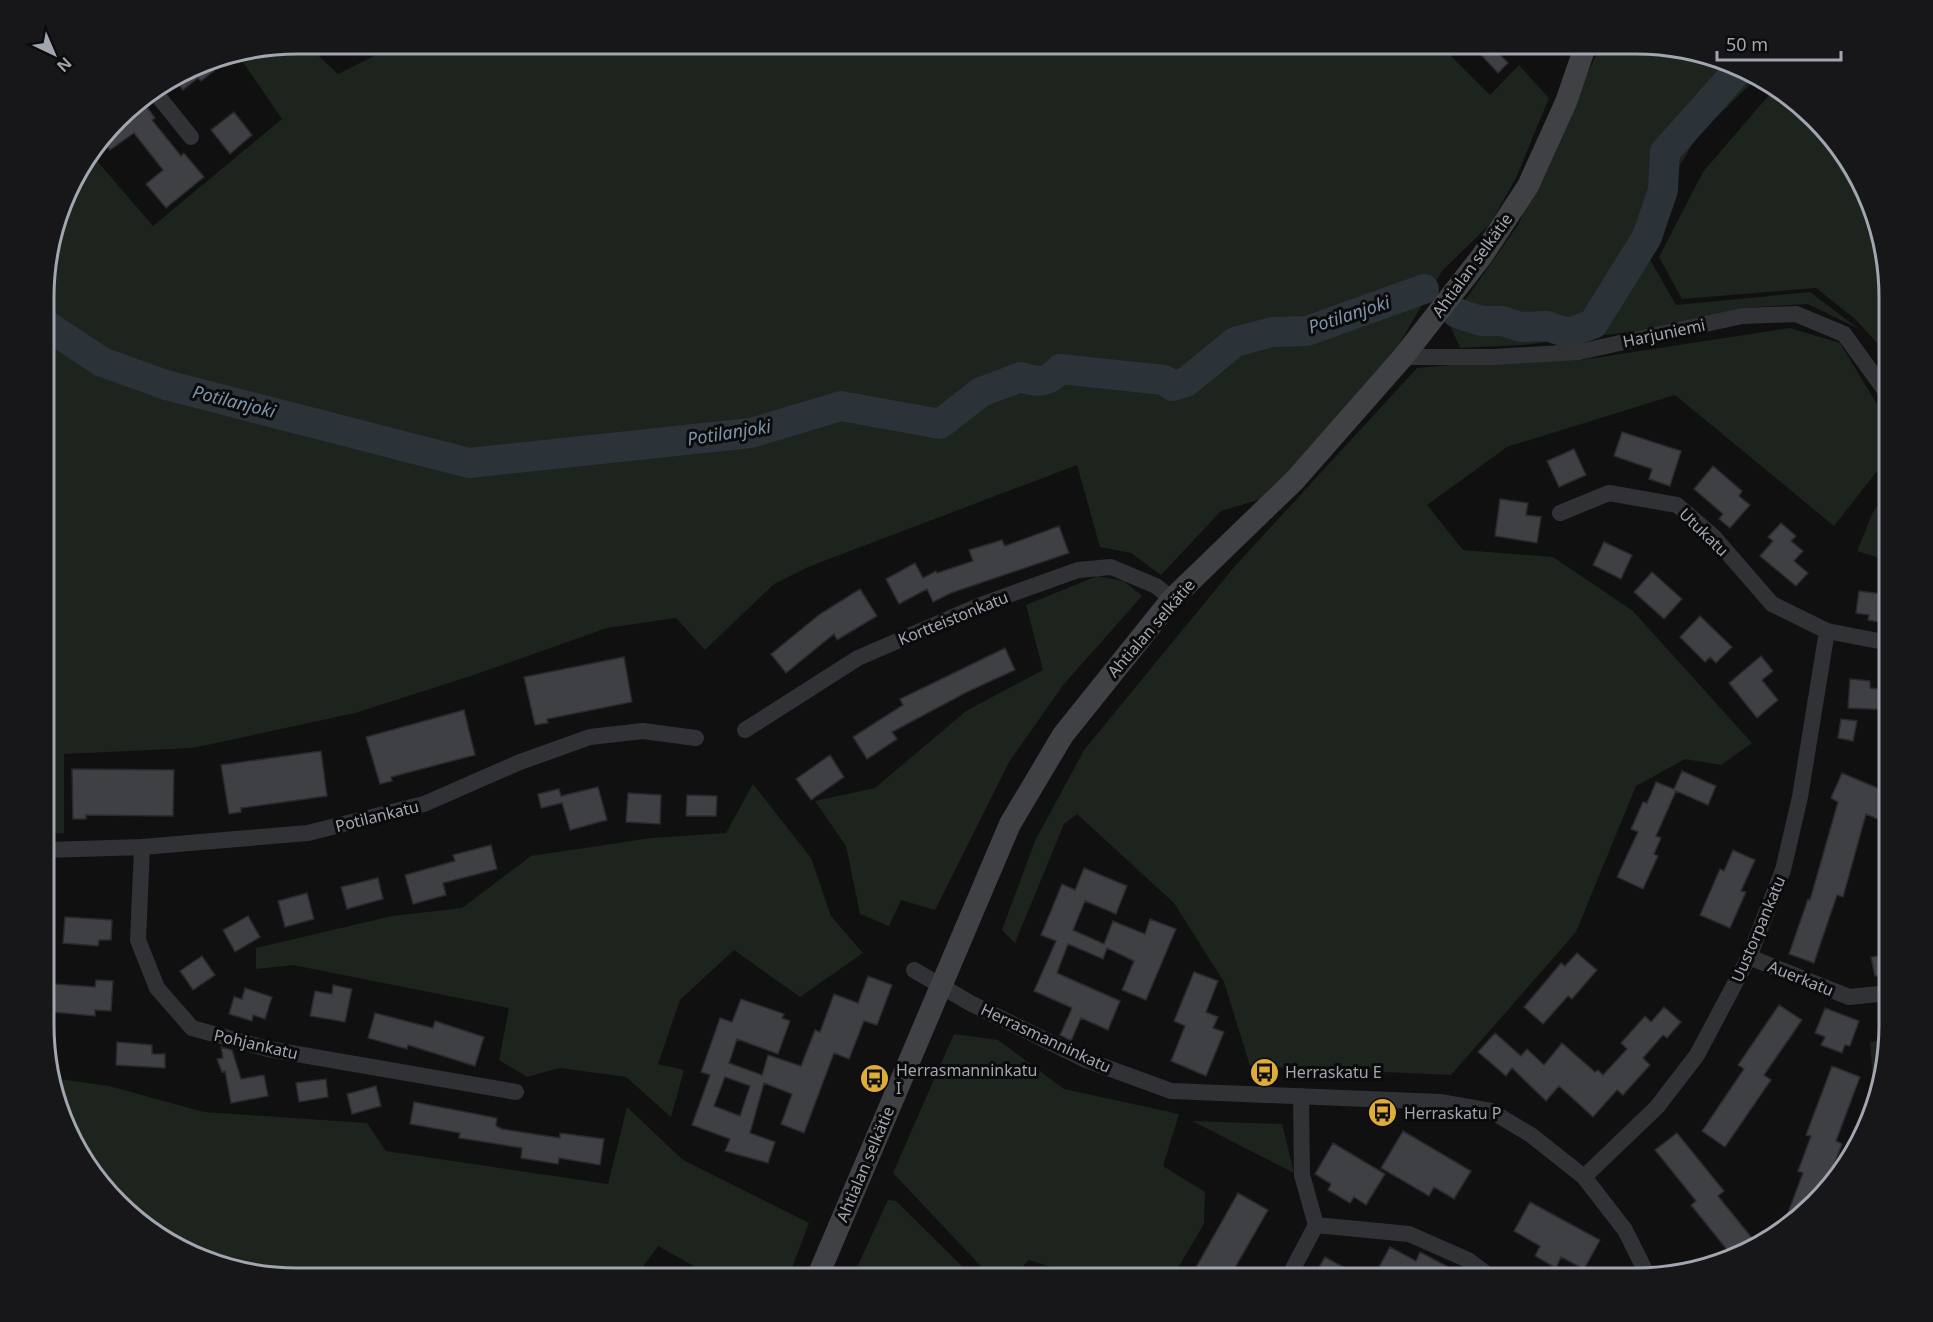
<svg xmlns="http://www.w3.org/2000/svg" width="1933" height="1322" font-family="'Noto Sans',sans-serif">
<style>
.green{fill:#1d231d}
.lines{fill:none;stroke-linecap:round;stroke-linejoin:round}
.river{stroke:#2b3238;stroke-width:30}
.building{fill:#3f4044;stroke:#2a2a2d;stroke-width:1.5;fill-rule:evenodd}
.street{stroke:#313236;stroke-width:16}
.secondary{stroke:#3f4145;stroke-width:22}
.labels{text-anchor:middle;stroke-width:6;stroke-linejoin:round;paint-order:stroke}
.street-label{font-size:16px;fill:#a2a6b0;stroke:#0b0b0c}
.poi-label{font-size:16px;fill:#a2a6b0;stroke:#0b0b0c;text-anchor:start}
.water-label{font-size:18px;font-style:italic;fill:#7c93a9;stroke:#0b0b0c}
.rim{fill:none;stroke:#a2a6b0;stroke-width:3}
</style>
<rect width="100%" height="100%" fill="#101011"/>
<path class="green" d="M297,44H306L338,74L398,44H1439L1490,95L1519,65L1549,98L1516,178L1490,224L1442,271L1388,363L1264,498L1221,511L1161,575L1131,553L1100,547L1077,465L808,567L774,584L705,650L676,618L607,628L474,675L355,713L193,748L64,754V833L46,834V453L56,441L46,447V264L70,184L92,155L153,226L282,119L241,59L254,52Z
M1601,44H1652L1718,57L1757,78L1697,136L1669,184L1644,249L1676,305L1810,292L1859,329L1808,304L1741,308L1663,328L1523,345L1460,348L1449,323L1518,225Z
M1775,88L1790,96L1856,170L1889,281V356L1855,319L1816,288L1682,299L1659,257L1703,172Z
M1790,328L1840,343L1889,424V456L1834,526L1675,395L1507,447L1427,505L1463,550L1553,557L1633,611L1752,743L1721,765L1685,759L1636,786L1576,932L1451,1075L1250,1066L1224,982L1174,903L1077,814L1064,824L1015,943L1002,930L1035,841L1084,750L1235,566L1417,368L1484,362L1581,360Z
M1889,490V561L1857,551L1873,512Z
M1097,576L1124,581L1142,596L1064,684L1009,762L935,910L901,900L889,926L860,914L846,846L815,801L875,788L966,711L1043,670L1026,605Z
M753,784L811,858L831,916L863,953L800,997L734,950L680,1000L658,1064L684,1070L671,1117L626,1077L560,1068L527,1077L499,1060L509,1008L293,965L256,969V948L392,916L462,908L531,856L651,838L726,833Z
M954,1034L998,1040L1064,1089L1179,1114L1163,1166L1205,1192L1204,1224L1172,1278H1085L1029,1260L1012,1278H992L893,1173Z
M1889,1038V1041L1875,1108L1870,1042Z
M52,1078L109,1086L204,1112L367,1123L386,1151L608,1184L627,1107L683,1160L809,1223L788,1278H715L658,1246L635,1278H281L215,1265L143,1226L77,1152Z
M1192,1121L1282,1124L1294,1173Z
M888,1200L896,1201L967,1271L961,1278H852Z"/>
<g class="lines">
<path class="river" d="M1457,313L1481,321H1502L1521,327L1547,326L1568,333L1593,324L1647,237L1663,190L1665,152L1739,69
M46,325L102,362L166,385L469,463L751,433L841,406L940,424L981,392L1021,377C1038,383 1048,383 1060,369L1164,380L1173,386L1186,382L1235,342L1272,332L1307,331L1424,289"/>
</g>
<path class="building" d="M1471,44H1490L1508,63L1498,73Z
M217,59L219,62L211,68L214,71L201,81L198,78L183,90L175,79L200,63Z
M141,99L155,118L152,120L181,156L184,153L204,177L166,208L146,184L163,170L134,133L110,150L103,141L130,107Z
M234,112L252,135L230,154L211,130Z
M1622,432L1681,451L1670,486L1649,479L1652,469L1614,456Z
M1574,449L1586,475L1559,487L1547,461Z
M1713,466L1742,491L1739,496L1750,505L1730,528L1719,519L1723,514L1694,489Z
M1500,499L1528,503L1526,515L1541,517L1537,543L1495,536Z
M1781,523L1796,536L1791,541L1803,551L1794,561L1808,573L1796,586L1760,556L1773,541L1768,537Z
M1059,526L1069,553L951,593L933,602L927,589L899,604L886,579L915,563L923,578L936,571L937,573L973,561L969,550L1002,540L1005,546Z
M1604,542L1632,555L1621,579L1593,565Z
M1652,572L1682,599L1664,619L1634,592Z
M860,589L877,616L837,640L834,634L786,673L771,654L820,614Z
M1859,591L1889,595V624L1868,620L1869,615L1856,613Z
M1700,616L1732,647L1716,663L1710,657L1705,662L1680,637Z
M1005,648L1015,670L967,692L892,732L897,739L867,759L853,737L903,705L900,699Z
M1761,656L1773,671L1762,680L1778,700L1757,718L1729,683Z
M624,657L632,702L547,719L548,723L535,725L524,677Z
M1850,679L1870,681V688L1889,690V710L1848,708Z
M464,710L475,755L391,777L392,781L380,784L366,737Z
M1841,719L1857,721L1853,741L1838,738Z
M321,751L327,796L241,808V812L229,814L221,765Z
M830,755L844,777L811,800L796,779Z
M72,769L174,770L173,816L86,815V819H73Z
M1682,771L1716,786L1708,805L1676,791L1656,836L1661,838L1654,854L1658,856L1643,889L1617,877L1638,832L1631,829L1643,802L1647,803L1656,782L1674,789Z
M1842,773L1889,793V824L1866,814L1843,897L1837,895L1814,963L1789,954L1808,899L1810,900L1838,802L1831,798Z
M598,787L607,820L570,830L562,803L541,808L538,794L559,789L561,796Z
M628,793L661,795L660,824L626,822Z
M687,795L717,796L716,816H686Z
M491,845L497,869L443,883L446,895L413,904L405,875L455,861L453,855Z
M1733,850L1755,860L1741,891L1746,892L1730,928L1700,915L1720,869L1724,871Z
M1084,868L1127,886L1116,914L1085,901L1073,930L1104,944L1113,921L1145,934L1150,919L1176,929L1146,1000L1122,990L1134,961L1107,948L1103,959L1068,944L1057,973L1120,1001L1108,1030L1081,1018L1071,1041L1060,1035L1072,1008L1034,991L1056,941L1041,935L1062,884L1075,890Z
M378,878L383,899L347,909L341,887Z
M307,893L314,919L285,927L278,901Z
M248,916L260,937L235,952L223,930Z
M65,917L112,920L111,940H99L98,946L63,943Z
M1577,953L1597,970L1572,999L1568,996L1543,1024L1524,1007L1561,963L1565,966Z
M1889,954V973L1875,976L1871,957Z
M202,956L215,975L193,990L180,971Z
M1194,972L1218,981L1206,1012L1218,1017L1213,1028L1224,1032L1206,1076L1171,1061L1185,1026L1174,1021Z
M868,976L892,985L877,1025L864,1021L849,1059L834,1053L804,1133L781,1124L792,1094L764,1083L750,1133L775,1142L768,1163L725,1151L730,1139L692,1125L710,1075L701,1072L720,1018L732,1022L741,999L784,1014L782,1018L790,1021L778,1054L737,1039L729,1063L762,1075L768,1055L801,1066L815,1030L820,1032L834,994L858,1003ZM725,1077L750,1086L740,1116L714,1106Z
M96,980L113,981L111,1011L95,1010V1016L53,1012L55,984L95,987Z
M333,985L352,989L345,1022L310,1016L315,991L332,994Z
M245,988L272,997L265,1019L253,1015L252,1021L229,1014L234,997L242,999Z
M1779,1005L1802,1020L1764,1075L1771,1080L1725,1147L1702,1131L1744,1069L1738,1065Z
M1664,1007L1681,1022L1667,1038L1663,1035L1643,1058L1650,1065L1623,1095L1617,1090L1593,1117L1559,1086L1546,1101L1512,1068L1506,1076L1478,1052L1495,1033L1521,1056L1527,1049L1544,1065L1562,1043L1595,1072L1598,1070L1603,1075L1627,1049L1621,1043L1645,1016L1651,1022Z
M1825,1008L1859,1021L1850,1046L1845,1045L1842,1053L1821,1045L1825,1037L1815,1033Z
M375,1013L433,1028L435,1021L484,1037L475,1066L408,1045L407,1049L368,1038Z
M117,1042L152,1045V1054H165V1068L116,1065Z
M221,1047L232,1050L241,1079L264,1075L268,1096L231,1103L225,1071L222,1072L217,1059L223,1058Z
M1832,1066L1860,1077L1836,1141L1842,1144L1829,1178L1836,1180L1784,1223L1803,1173L1798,1171L1811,1136L1806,1135Z
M326,1079L328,1097L299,1102L296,1083Z
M376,1086L381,1106L352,1114L347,1094Z
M414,1102L497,1118L496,1126L502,1129L560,1138V1133L604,1139L600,1165L559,1158L558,1164L521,1158L522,1148L459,1138L460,1133L410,1124Z
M1403,1131L1471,1171L1454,1199L1434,1187L1429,1196L1381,1168Z
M1677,1133L1724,1191L1718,1196L1756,1243L1743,1254L1732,1256L1691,1205L1696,1201L1655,1150Z
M1333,1143L1385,1174L1366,1205L1354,1197L1350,1203L1328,1190L1331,1184L1315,1174Z
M1238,1193L1268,1210L1229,1278H1190Z
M1530,1202L1600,1240L1584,1269L1561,1257L1556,1268L1535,1256L1540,1246L1514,1231Z
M1390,1247L1416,1261L1420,1252L1469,1278H1373Z
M1325,1257L1363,1278H1313Z"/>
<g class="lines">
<path class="street" d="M154,91L191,137
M1403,357H1493L1579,352L1742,316L1796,314L1844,334L1889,396
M1560,513L1609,493L1677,505L1713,536L1772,604L1827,631L1889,643
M745,730L858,658L978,606L1078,570L1111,567L1156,586L1172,599
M142,847L138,940L157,988L192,1028L268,1049L516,1092
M46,850L142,847L308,833L424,804L520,762L590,737L643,731L696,738
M1749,957L1849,997L1889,993
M914,970L970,1003L1086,1060L1171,1091L1440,1102L1491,1111L1531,1135L1584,1177L1625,1230L1648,1276
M1301,1096L1302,1175L1316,1225
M1584,1177L1657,1107L1697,1055L1749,957L1783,870L1800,797L1827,631
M1316,1225L1409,1234L1468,1260L1492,1278
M1288,1278L1316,1225"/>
<path class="secondary" d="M817,1278L1010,824L1063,735L1172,599L1295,480L1403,357L1482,256L1528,186L1566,102L1586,44"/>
</g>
<defs>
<symbol id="bus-disc" viewBox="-11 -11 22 22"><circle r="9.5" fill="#dfac3a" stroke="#0b0b0c"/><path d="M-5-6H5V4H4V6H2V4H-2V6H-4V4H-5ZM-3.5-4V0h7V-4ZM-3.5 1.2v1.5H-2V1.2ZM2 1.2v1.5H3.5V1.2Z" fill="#111"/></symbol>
</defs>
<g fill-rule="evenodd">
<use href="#bus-disc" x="1248" y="1056" width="33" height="33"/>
<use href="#bus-disc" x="858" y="1062" width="33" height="33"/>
<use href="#bus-disc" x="1366" y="1096" width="33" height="33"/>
</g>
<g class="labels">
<g class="street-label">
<text transform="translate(1472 265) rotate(-54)" y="6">Ahtialan selkätie</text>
<text transform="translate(1664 333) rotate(-12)" y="6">Harjuniemi</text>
<text transform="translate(1704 532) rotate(44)" y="6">Utukatu</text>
<text transform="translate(953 618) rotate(-22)" y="6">Kortteistonkatu</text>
<text transform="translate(1151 628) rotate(-49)" y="6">Ahtialan selkätie</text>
<text transform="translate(377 816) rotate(-14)" y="6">Potilankatu</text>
<text transform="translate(1758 929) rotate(-67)" y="6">Uustorpankatu</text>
<text transform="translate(1801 978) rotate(22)" y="6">Auerkatu</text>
<text transform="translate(1046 1038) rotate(25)" y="6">Herrasmanninkatu</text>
<text transform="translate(256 1044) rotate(13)" y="6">Pohjankatu</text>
<text transform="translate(865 1164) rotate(-67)" y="6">Ahtialan selkätie</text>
</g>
<g class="poi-label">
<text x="896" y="1076">Herrasmanninkatu<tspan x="896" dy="18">I</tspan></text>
<text x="1285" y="1078">Herraskatu E</text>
<text x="1404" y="1119">Herraskatu P</text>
</g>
<g class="water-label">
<text transform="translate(1349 315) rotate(-18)" y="6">Potilanjoki</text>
<text transform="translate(234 402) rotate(14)" y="6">Potilanjoki</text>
<text transform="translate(729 433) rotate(-9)" y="6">Potilanjoki</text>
</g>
</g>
<path d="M0 0H1933V1322H0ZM297 54H1636A243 243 0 0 1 1879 297V1025A243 243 0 0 1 1636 1268H297A243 243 0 0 1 54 1025V297A243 243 0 0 1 297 54Z" fill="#171719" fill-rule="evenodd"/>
<path class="rim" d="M297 54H1636A243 243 0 0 1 1879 297V1025A243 243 0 0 1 1636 1268H297A243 243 0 0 1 54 1025V297A243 243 0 0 1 297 54Z"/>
<g transform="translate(54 54) rotate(136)" stroke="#0b0b0c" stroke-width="4.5" paint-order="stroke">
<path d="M0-4.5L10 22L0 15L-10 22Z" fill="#a2a6b0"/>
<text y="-9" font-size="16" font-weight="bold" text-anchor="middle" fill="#a2a6b0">N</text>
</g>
<path d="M1717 51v9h124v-9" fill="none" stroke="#a2a6b0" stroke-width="3"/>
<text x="1726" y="51" font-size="18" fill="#a2a6b0" stroke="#0b0b0c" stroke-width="4.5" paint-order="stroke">50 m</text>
</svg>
